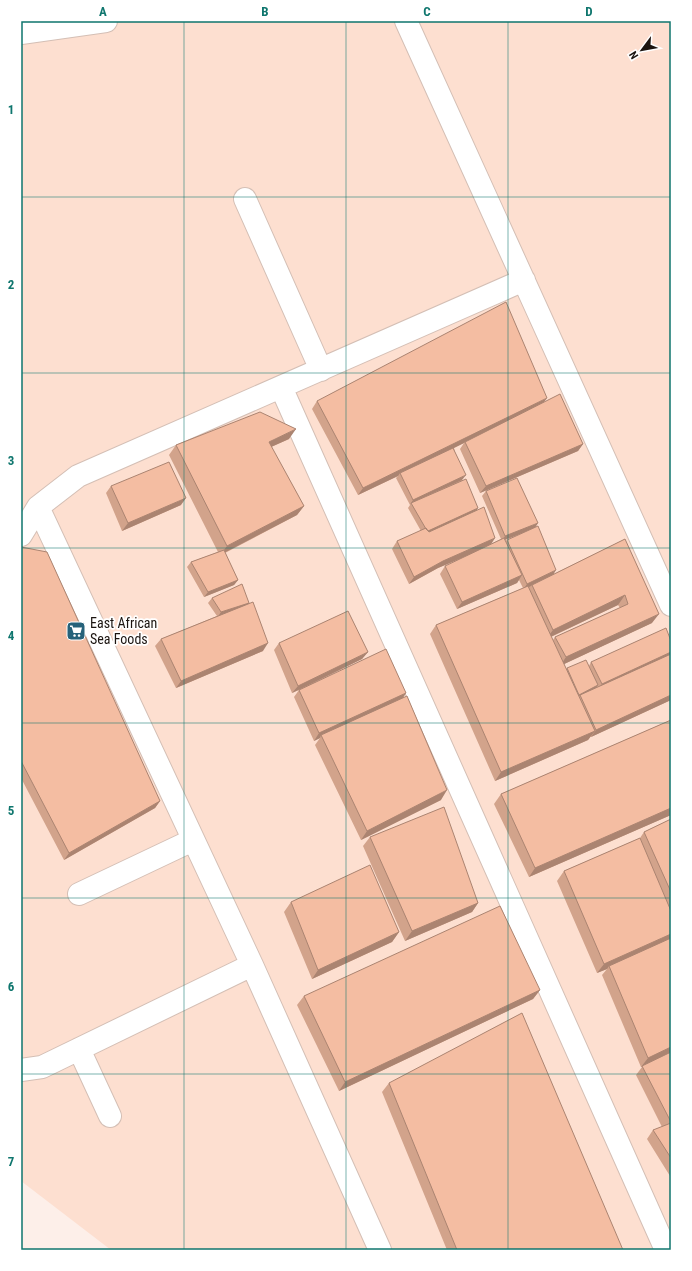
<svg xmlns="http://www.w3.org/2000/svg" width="692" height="1271" font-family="'Roboto Condensed',sans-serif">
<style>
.built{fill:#fddfd0}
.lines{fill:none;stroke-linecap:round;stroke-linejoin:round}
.minor-casing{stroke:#d4bfb5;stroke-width:24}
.minor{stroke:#fff;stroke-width:22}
.wall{fill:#d2a38b;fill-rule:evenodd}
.shaded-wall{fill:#ab8471}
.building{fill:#f4bda2;stroke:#ab8471}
.grid{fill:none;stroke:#0f766e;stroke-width:1;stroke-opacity:0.55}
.labels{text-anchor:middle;stroke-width:3.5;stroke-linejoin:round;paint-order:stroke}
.poi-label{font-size:14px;fill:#1b1410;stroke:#fff;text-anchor:start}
.neatline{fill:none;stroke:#0f766e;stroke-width:1.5}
.grid-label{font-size:13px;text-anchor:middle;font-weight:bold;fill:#0f766e}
</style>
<rect width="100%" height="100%" fill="#fdefe9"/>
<path class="built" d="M21,21H671V1250H111L21,1181Z"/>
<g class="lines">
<defs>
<path id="minor" d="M406,21L671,605
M21,33L106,21
M245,199L321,370
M281,387L666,1250
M38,507L252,965L380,1250
M21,535L38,507L78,476L524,280
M79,894L193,840
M79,1049L110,1116
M21,1070L42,1067L252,965"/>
</defs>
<use href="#minor" class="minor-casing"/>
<use href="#minor" class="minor"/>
</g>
<path class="wall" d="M317,401L544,403L583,444L578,451L480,493L460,449L464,443L454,448L462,480L477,510L491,544L501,539L482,496L486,491L535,528L554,574L625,539L652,623L564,664L566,669L567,668L589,666L591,662L671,641V700L591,737V736L588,740L495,781L430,634L436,625L523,588L519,580L517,583L457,609L440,574L445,566L469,555L438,568L409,584L392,549L397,541L421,531L408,508L410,505L396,478L398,476L358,495L312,409ZM525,532L507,540L506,541L505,540ZM618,605L620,608L555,637L553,640L551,637Z
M289,439L271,447L304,506L297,515L225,553L238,580L234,585L204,597L187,567L191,562L218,552L169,455L176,445Z
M111,486L181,505L122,531L106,493Z
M21,547L160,801L155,808L64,860L21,778Z
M212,598L248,604L263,651L176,688L155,646L161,639L217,616L208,603Z
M279,643L368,652L362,659L316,682L406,693L403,697L441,800L361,840L315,745L320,738L314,741L294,697L299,690L292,693L274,650Z
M671,720V815L529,877L494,804L501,794Z
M671,819V1176H670L647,1139L653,1130L662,1127L636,1075L642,1067H641L602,975L607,969L597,973L557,881L564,871L640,838L644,832Z
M370,837L478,903L472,912L405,941L363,846Z
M291,902L399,932L392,942L312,979L284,912Z
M540,990L533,999L339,1091L297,1005L304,996Z
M389,1083L623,1250H447L382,1092Z"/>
<path class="shaded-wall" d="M547,398L542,405L465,442L464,443L401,474L400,473L398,476L358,495L363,488Z
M296,429L289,439L262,451L269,442Z
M583,444L578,451L480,493L486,486Z
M466,475L462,480L411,503L410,505L413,500Z
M186,498L181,505L122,531L128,523Z
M304,506L297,515L220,555L227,546Z
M478,508L475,513L424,536L427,531Z
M538,523L535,528L502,541L505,536Z
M495,538L490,546L438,568L409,584L414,577L443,561Z
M556,570L553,575L532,585L531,586L523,590L527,584Z
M522,575L517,583L457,609L462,602Z
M238,580L234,585L204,597L208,592Z
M625,595L618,605L546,639L553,630Z
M249,603L245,608L217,618L221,612Z
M659,614L652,623L560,666L566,657Z
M268,643L263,651L176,688L181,681Z
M368,652L362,659L292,693L298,686Z
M671,652V656L598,689L602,684Z
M598,685L594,690L580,695L578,698L579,695Z
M406,693L401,701L321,735L320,738L314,741L319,733Z
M671,695V700L591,737L596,730Z
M595,731L588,740L495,781L501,772Z
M447,790L441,800L361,840L367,831Z
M160,801L155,808L64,860L69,853Z
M671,808V815L529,877L535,868Z
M478,903L472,912L405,941L412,931Z
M399,932L392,942L312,979L318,970Z
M671,934V941L609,966L607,969L597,973L604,964Z
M540,990L533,999L339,1091L345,1082Z
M671,1047V1054L642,1066L641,1067L648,1058Z"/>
<path class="building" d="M506,302L547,398L363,488L317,401Z
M560,394L583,444L486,486L465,442Z
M260,412L296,429L269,442L304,506L227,546L176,445Z
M453,448L466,475L413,500L400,473Z
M169,462L186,498L128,523L111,486Z
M517,478L538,523L505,536L486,491Z
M466,479L478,508L428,531L426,529L411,503Z
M484,507L495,538L443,561L414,577L397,541L426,528L429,532Z
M538,526L556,570L527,584L507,540Z
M504,538L522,575L462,602L445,566Z
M625,539L659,614L566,657L555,637L628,604L625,595L553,630L532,585Z
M21,547L47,552L160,801L69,853L21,761Z
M224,550L238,580L208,592L191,562Z
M242,584L249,603L221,612L212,598Z
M528,586L595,731L501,772L436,625Z
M253,602L268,643L181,681L161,639Z
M348,611L368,652L298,686L279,643Z
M666,628L671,641V652L602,684L591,662Z
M386,649L406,693L319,733L299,690Z
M671,654V695L596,730L580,695Z
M586,660L598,685L579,695L567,668Z
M407,696L447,790L367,831L321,735Z
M671,720V808L535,868L501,794Z
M444,807L478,903L412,931L370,837Z
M671,819V892L644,832Z
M640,838L671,911V934L604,964L564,871Z
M370,865L399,932L318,970L291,902Z
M500,906L540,990L345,1082L304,996Z
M671,938V1047L648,1058L609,966Z
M522,1013L623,1250H457L389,1083Z
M671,1052V1122L642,1066Z
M671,1123V1158L653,1130Z"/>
<path class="grid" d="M184,21V1250M346,21V1250M508,21V1250M21,197H671M21,373H671M21,548H671M21,723H671M21,898H671M21,1074H671"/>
<defs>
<symbol id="supermarket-square" viewBox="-11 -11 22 22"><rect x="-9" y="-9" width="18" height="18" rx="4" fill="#26627a" stroke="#fff"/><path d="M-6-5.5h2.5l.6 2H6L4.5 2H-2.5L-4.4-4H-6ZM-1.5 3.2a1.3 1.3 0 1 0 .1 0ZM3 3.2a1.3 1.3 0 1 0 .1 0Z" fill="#fff"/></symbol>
</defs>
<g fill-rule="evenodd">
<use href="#supermarket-square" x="65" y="620" width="22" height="22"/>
</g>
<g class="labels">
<g class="poi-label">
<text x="90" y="628">East African<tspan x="90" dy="16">Sea Foods</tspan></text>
</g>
</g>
<rect width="692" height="1271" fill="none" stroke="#ffffff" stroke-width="44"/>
<g transform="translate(642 50) rotate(238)" stroke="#ffffff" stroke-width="3" paint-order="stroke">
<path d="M0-3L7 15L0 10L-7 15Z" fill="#1b1410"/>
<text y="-6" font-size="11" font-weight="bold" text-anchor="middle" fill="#1b1410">N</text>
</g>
<rect x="22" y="22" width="648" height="1227" class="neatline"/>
<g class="grid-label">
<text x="103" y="16">A</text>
<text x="265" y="16">B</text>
<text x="427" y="16">C</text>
<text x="589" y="16">D</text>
<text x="11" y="114">1</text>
<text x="11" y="289">2</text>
<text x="11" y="465">3</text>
<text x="11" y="640">4</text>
<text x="11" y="815">5</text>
<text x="11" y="991">6</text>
<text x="11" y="1166">7</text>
</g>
</svg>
